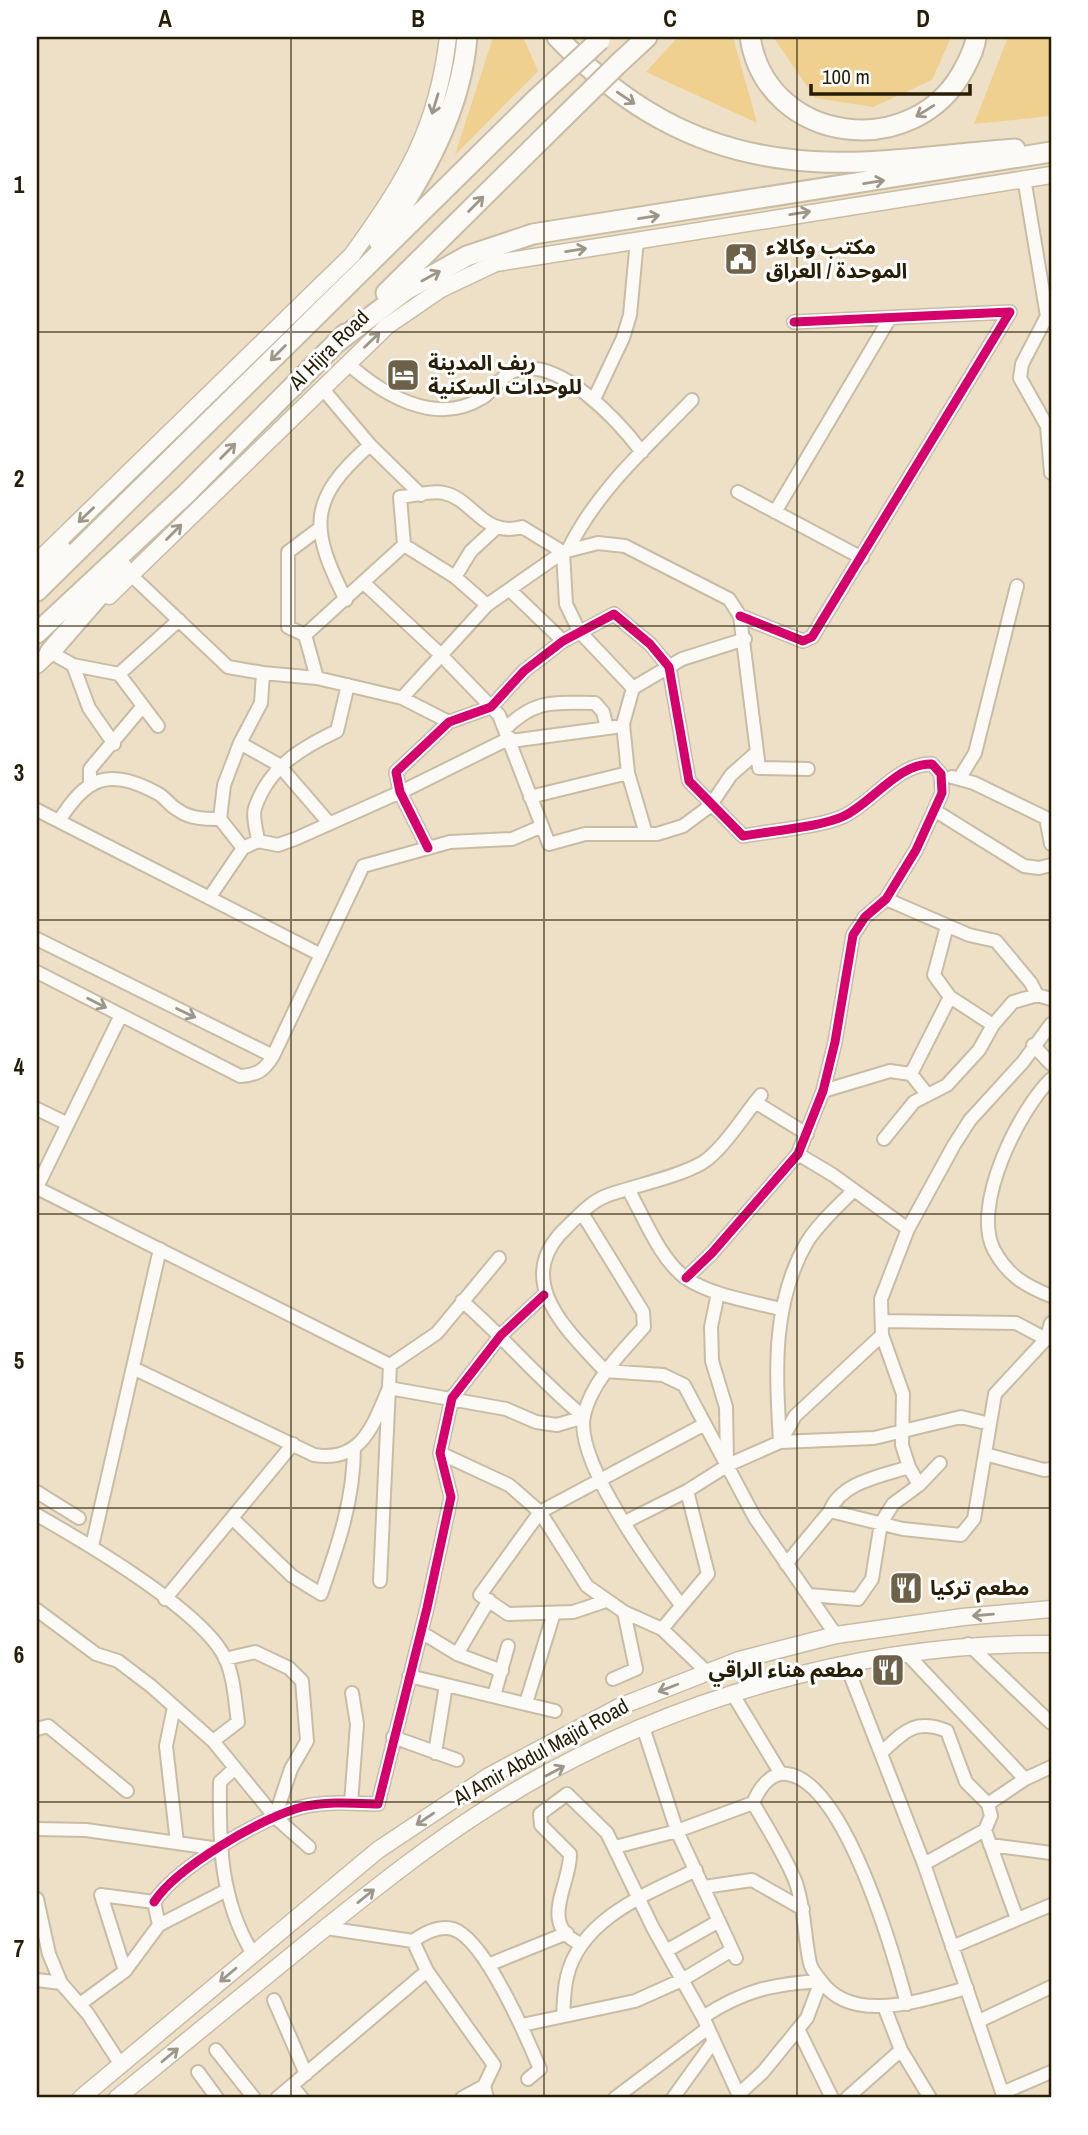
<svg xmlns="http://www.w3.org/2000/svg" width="1088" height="2135" font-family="'Archivo Narrow','Noto Sans Arabic',sans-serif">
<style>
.green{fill:#efd08e}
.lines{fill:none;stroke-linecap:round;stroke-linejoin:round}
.minor-casing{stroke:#c8bca5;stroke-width:16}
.major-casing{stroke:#c8bca5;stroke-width:19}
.highway-casing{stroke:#c8bca5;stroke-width:23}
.minor{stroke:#fcfaf6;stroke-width:12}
.major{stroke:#fcfaf6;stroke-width:16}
.highway{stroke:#fcfaf6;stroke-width:19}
.highway-bridge-casing{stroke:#c8bca5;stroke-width:23;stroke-linecap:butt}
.highway-bridge{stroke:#fcfaf6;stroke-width:19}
.cycleway-casing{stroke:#fff;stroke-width:13}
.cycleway{stroke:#d6006c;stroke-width:9}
.oneway{stroke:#9d978a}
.grid{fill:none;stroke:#281e05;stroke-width:2;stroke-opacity:0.55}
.labels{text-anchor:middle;stroke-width:6;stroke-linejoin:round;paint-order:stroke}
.poi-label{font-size:21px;font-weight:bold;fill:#281e05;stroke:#fff;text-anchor:start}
.street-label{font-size:21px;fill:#281e05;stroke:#fff}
.neatline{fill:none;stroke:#281e05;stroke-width:2.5}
.grid-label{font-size:23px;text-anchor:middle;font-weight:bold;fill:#281e05}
</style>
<rect width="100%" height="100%" fill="#ede0c6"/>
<path class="green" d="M493,37H523L538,71L455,155Z
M678,37H733L757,123L646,72Z
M773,37H951L932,80L873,107L815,98Z
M1008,37H1051V116L974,124Z"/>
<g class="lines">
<defs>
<path id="minor" d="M1024,178L1047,316L1022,364L1020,378L1047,426L1051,473
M347,363C382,394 435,427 482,398C494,391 500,376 514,371C558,354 619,422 642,452
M322,388L370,445L421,495
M595,397L623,338L630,315L637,240
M738,492L862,558
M775,512L890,318
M404,545L400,497C413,496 432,490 444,493C473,499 483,538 522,527L563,552
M568,550C598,489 645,449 692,400
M563,552L566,604L579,631L633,688
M131,575L228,667L263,673L317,678L402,698L449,722
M455,577L471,551L496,528
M365,584L441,655L499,715L549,844L585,834H657L683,826L710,806L731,775L757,752
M510,590L563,641
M346,600C310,529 307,500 370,445
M740,616L803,641L812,637L1010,312L794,322
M305,635L288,627V552L320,528
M50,652L73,665L119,674L158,726
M73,665L89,708L114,744
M119,674L179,620
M317,678L305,635L404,545L455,577L487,605
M402,698L487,605L563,552L598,543L625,546L729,599L740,616L759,768L808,769
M505,729C536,698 555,703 595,703L603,712L607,728
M511,741L615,727
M240,743L279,765L329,823
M952,777L974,783L1046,818L1051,844
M959,779L975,753L1017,586
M90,783V769L143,706
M530,797L628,773
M37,810L321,955
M934,810L1024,866L1039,868L1051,865
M59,821C86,777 109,767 157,793C165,797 170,806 178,810C190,819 206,819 220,819
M646,834L628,773L623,724L633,688L682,659L745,639
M258,841C257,831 252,817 255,808C269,767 301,748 337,731L348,685
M243,848L220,819L224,785L240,743L261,703L263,673
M428,848L400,792L396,772L449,722L491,707L524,671L563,641L614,614L650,644L669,667L689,781L743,836C770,831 821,827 844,816C873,802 898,763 932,764L941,774L942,793L916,850L886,899L865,917L853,935L835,1042L823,1091L798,1154L712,1253L686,1278
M209,898L243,848L258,841L278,845L295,839L405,790L510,738
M886,899L969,935L996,941L1031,983L1037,995
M947,926L934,975L950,997L993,1025
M37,939L273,1056
M37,972L240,1076C257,1075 264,1071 273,1056L363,866L450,842L512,839L540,827
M1033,1045L1051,1064
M911,1074L950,997
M1051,1079C1019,1110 971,1206 994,1250C1008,1276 1026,1286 1051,1296
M823,1091L890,1071L911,1074L926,1093
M761,1095C744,1115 723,1150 702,1163C678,1177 633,1186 606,1196C592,1201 579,1215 568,1226C510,1279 566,1329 605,1371L663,1375L684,1385L755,1518L836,1635
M755,1102L807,1134
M37,1109L68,1124
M884,1139L914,1102L947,1085L979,1050L993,1025L1013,1002L1037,995L1051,999
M798,1154L833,1175L908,1229
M37,1187L121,1015
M37,1188L390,1365
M628,1189C644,1217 660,1260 687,1279C714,1296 750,1301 780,1309
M582,1213L643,1312L644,1327C622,1352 592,1381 584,1415C574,1461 653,1568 681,1605
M718,1293L711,1327L712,1361L726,1407L727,1461
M462,1301C505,1338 540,1381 584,1417
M882,1321L1016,1323L1046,1339
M133,1368L314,1455C362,1463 373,1425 389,1388L506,1409L536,1422L557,1425L584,1417
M781,1441L795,1416L882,1335
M780,1442C776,1373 771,1304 807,1242C819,1223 838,1206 854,1190
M440,1453L509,1485L540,1512L587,1586L624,1612L662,1629L708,1574L687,1491
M985,1454L1044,1470L1051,1469
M919,1485L909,1467L902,1445L903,1394L882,1335L881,1299L908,1229L954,1145L970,1120L1023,1062L1051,1024
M37,1492L79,1518
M830,1511C841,1482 882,1476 909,1467
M37,1515C83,1541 203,1611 225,1658C234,1676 235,1702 238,1722L213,1741
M232,1518L292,1576L321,1594C338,1545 354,1500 354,1447
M625,1522L687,1491L728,1465L780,1442L874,1438L961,1417L990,1424
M92,1546L160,1249
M786,1564L830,1511L903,1529L961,1535L974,1519L995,1394L1046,1339L1051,1323
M380,1581L390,1365L437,1333L499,1258
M809,1595L858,1599L872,1579L881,1523L893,1504L919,1485L940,1463
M165,1599L293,1444
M606,1601L573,1612L508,1614L480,1595L540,1512L705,1424
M37,1610L96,1654L118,1661L151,1686L213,1741L275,1817L309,1847
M662,1629L708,1673
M421,1632L457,1654L502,1671
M968,1644L1051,1723
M457,1654L489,1600
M908,1655L1025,1779
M225,1659L255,1652L289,1668L302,1681L307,1741L291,1769L275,1817
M846,1664L924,1864L1004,2098
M409,1676L555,1711
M613,1679L636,1669L624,1612
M732,1693L781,1774
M494,1696L508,1646
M526,1703L554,1613
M174,1707L166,1746L177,1843
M643,1727L677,1831L736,1958
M37,1729L48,1726L127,1791
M393,1737L457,1760
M435,1753L446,1685
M881,1753C904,1732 914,1718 947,1731L966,1782L988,1804
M235,1768L220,1782C219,1843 220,1900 253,1954
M351,1803L357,1724L352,1693
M37,1829L86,1830L219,1849
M985,1830L991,1816L988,1804L1025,1779L1051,1767
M990,1845L1051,1853
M615,1847L677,1831L753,1803
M924,1864L985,1830L1017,1919
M704,1887L752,1880L803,1909
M37,1899L49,1954L61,1983L88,2014L121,2065
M154,1902C176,1868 262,1817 302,1807C326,1801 353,1803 378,1804L427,1608L451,1497L440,1453L452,1398L501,1335L544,1295
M326,1928L413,1941L427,1971L494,2065L484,2086L487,2098
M413,1941C424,1933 439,1925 453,1929C485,1939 527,2038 540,2069L528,2079
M581,1944C537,1925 571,1884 570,1854L541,1825L540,1814L567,1794L607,1833L653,1928L703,2017L740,2098
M952,1947L1051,1905
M666,1951L719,1921
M488,1965L567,1933
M125,1971L101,1895L154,1902L159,1925
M37,1980L61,1983
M274,2000L306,2074
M80,2004L125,1971L159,1925L227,1890
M907,2004C894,1955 845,1781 787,1774C770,1772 759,1789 753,1803C766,1825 788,1861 796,1883C805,1909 804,1937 810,1963C811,1969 817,1976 821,1981C853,2026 924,1999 967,1988
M884,2006L901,2050L930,2098
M563,2015C564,2002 564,1989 567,1977C580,1919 648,1893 696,1870
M703,2017C744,1990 773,1984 821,1981L807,2018L763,2072L739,2094
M979,2021L1051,1987
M522,2025L635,2001L682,1980L732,1950
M798,2029L832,2098
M216,2050L254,2098
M198,2072L217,2098
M292,2086L302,2098
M1002,2093L1051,2072
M277,2098L427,1971
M462,2098L484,2086
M615,2098L708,2028
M673,2098L714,2041
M847,2098L901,2050"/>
<path id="major" d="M41,558L352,255C406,180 437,130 448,37
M109,596L387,326L441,289L496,263L1051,175
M37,665L58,645
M81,2098L378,1850L489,1776L619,1707L739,1660L836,1635L963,1617L1051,1609
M117,2098C181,2046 244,1994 308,1942C370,1892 433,1841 502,1799C663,1700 862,1642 1051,1644"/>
<path id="highway" d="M557,37C621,104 693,148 787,159C861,169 941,154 1015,149
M750,37C767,146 917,163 965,67C970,57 975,48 976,37
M618,64L647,37
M379,242C421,180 461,113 467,37
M386,293L564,117
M336,343L406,290L467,256L533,234L1051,152
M37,571L63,551
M37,591L536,99
M37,633L185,495L345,334
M50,652L123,568"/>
</defs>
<use href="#minor" class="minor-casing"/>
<use href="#major" class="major-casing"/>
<use href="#highway" class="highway-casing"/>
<use href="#minor" class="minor"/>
<use href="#major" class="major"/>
<use href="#highway" class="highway"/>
<defs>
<path id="highway-bridge" d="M536,99L600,40
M564,117L618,64"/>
</defs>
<use href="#highway-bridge" class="highway-bridge-casing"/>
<use href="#highway-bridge" class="highway-bridge"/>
<defs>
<path id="cycleway" d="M740,616L803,641L812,637L1010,312L794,322
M428,848L400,792L396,772L449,722L491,707L524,671L563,641L614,614L650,644L669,667L689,781L743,836C770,831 821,827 844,816C873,802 898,763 932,764L941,774L942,793L916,850L886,899L865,917L853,935L835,1042L823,1091L798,1154L712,1253L686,1278
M154,1902C176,1868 262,1817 302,1807C326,1801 353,1803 378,1804L427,1608L451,1497L440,1453L452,1398L501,1335L544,1295"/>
</defs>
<use href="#cycleway" class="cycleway-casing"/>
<use href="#cycleway" class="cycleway"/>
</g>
<defs><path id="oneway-shaft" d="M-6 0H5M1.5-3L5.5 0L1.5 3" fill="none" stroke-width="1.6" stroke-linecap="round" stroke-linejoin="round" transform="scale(1.75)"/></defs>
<g class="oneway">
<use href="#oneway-shaft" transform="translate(626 98) rotate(34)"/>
<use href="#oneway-shaft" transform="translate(435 104) rotate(107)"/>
<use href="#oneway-shaft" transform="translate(925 111) rotate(148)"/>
<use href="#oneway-shaft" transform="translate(874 182) rotate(-9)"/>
<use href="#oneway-shaft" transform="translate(476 204) rotate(-45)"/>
<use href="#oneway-shaft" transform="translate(800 213) rotate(-9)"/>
<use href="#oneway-shaft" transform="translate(649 217) rotate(-9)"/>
<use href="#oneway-shaft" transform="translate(576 250) rotate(-9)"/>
<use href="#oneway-shaft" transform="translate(431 276) rotate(-29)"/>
<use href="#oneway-shaft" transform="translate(372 340) rotate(-44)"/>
<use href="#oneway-shaft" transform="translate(278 353) rotate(135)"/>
<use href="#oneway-shaft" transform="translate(228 451) rotate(-45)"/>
<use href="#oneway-shaft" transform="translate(86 515) rotate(136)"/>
<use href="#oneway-shaft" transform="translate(174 532) rotate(-45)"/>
<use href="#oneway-shaft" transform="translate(97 1003) rotate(27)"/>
<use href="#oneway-shaft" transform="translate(186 1013) rotate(26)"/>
<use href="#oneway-shaft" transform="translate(983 1615) rotate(175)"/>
<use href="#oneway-shaft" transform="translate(668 1688) rotate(159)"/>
<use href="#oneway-shaft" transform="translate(555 1771) rotate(-28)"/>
<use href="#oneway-shaft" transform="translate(425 1819) rotate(146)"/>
<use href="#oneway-shaft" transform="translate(366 1896) rotate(-39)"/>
<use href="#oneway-shaft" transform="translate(228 1975) rotate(140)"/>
<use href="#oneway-shaft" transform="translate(170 2055) rotate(-40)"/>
</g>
<path class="grid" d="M291,37V2098M544,37V2098M797,37V2098M37,332H1051M37,626H1051M37,920H1051M37,1214H1051M37,1508H1051M37,1802H1051"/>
<defs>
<symbol id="civic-square" viewBox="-11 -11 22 22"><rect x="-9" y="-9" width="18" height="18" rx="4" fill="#6d6249" stroke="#fff"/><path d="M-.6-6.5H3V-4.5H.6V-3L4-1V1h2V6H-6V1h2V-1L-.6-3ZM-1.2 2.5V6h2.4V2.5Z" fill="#fff"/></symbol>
<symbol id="hotel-square" viewBox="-11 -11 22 22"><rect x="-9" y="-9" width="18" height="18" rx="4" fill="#6d6249" stroke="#fff"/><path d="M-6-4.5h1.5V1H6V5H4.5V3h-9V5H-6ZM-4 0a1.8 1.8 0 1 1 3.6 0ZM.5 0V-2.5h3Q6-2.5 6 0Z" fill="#fff"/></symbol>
<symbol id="restaurant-square" viewBox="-11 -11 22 22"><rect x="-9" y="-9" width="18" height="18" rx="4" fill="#6d6249" stroke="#fff"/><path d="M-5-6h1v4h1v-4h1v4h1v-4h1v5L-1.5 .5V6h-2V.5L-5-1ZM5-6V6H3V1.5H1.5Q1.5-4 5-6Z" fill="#fff"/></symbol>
</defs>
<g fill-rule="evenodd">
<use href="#civic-square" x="722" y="240" width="38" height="38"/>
<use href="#hotel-square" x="384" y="356" width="38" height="38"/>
<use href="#restaurant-square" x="887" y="1569" width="38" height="38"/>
<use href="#restaurant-square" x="869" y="1651" width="38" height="38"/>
</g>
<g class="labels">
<g class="poi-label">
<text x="766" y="254">مكتب وكالاء<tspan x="766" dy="24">الموحدة / العراق</tspan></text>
<text x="428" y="370">ريف المدينة<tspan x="428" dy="24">للوحدات السكنية</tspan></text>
<text x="930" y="1595">مطعم تركيا</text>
<text x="864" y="1677" text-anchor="end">مطعم هناء الراقي</text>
</g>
<g class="street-label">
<text transform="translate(329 350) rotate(-45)" y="7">Al Hijra Road</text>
<text transform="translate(541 1752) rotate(-29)" y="7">Al Amir Abdul Majid Road</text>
</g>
</g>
<rect width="1088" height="2135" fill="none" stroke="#ffffff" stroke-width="77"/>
<path d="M811 84v10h159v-10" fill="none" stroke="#281e05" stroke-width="3.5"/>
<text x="822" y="84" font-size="21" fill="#281e05" stroke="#ffffff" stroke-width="5" paint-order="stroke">100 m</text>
<rect x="38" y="38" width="1012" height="2058" class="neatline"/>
<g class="grid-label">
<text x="165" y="27">A</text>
<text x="418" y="27">B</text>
<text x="670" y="27">C</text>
<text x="923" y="27">D</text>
<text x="19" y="193">1</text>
<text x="19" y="487">2</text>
<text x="19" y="781">3</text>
<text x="19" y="1075">4</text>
<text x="19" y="1369">5</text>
<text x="19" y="1663">6</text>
<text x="19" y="1957">7</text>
</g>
</svg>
